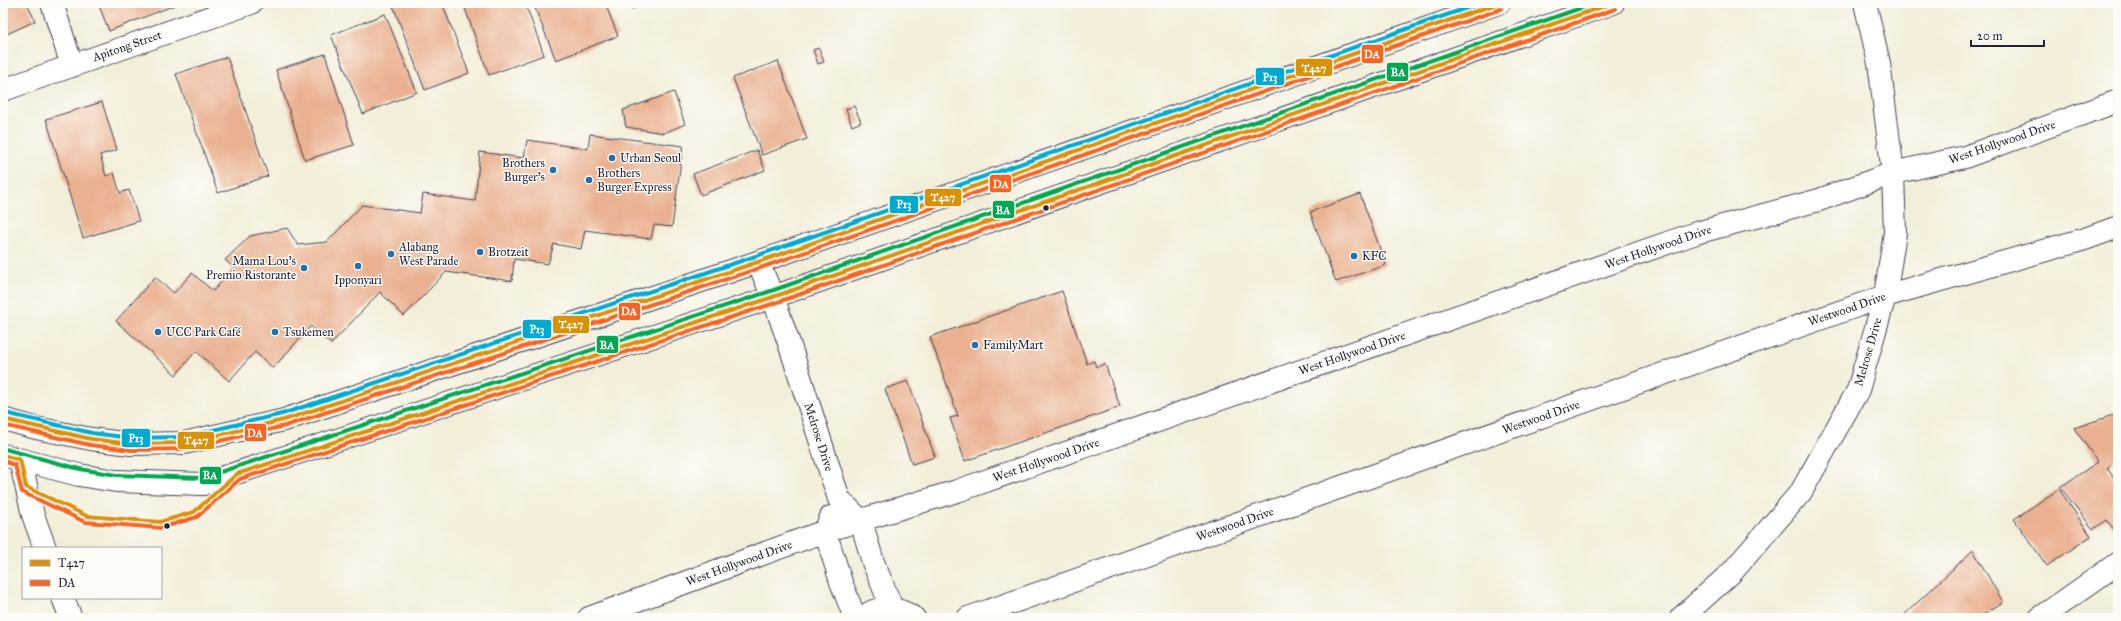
<svg xmlns="http://www.w3.org/2000/svg" width="2121" height="621" font-family="'IM FELL Great Primer',serif">
<style>
.building{fill:#eab190}
.lines{fill:none;stroke-linecap:round;stroke-linejoin:round}
.minor-casing{stroke:#414153;stroke-width:24}
.primary-casing{stroke:#414153;stroke-width:24}
.minor{stroke:#fff;stroke-width:22}
.primary{stroke:#fff;stroke-width:22}
.bus-1-casing{stroke:#fdfcf7;stroke-width:7}
.bus-2-casing{stroke:#fdfcf7;stroke-width:7}
.bus-3-casing{stroke:#fdfcf7;stroke-width:7}
.bus-4-casing{stroke:#fdfcf7;stroke-width:7}
.bus-1{stroke:#d79209;stroke-width:4}
.bus-2{stroke:#f26522;stroke-width:4}
.bus-3{stroke:#00a651;stroke-width:4}
.bus-4{stroke:#00a9ce;stroke-width:4}
.poi-dot{fill:#1f6fb2;stroke:#fdfcf7;stroke-width:1.5}
.bus-dot{fill:#22223b;stroke:#fdfcf7;stroke-width:1.5}
.labels{text-anchor:middle;stroke-width:3;stroke-linejoin:round;paint-order:stroke}
.street-label{font-size:12px;fill:#22223b;stroke:#fdfcf7}
.poi-label{font-size:12px;fill:#22223b;stroke:#fdfcf7;text-anchor:start}
.line-badge{stroke:#fdfcf7;stroke-width:1.5}
.badge-label{font-size:11px;text-anchor:middle;font-weight:bold;fill:#fff}
</style>
<rect width="100%" height="100%" fill="#fdfcf7"/>
<filter id="ink" filterUnits="userSpaceOnUse"><feTurbulence type="fractalNoise" baseFrequency=".025" numOctaves="2"/><feDisplacementMap in="SourceGraphic" scale="8" xChannelSelector="R" yChannelSelector="G"/><feConvolveMatrix kernelMatrix="1 2 1 2 8 2 1 2 1" color-interpolation-filters="sRGB"/></filter>
<filter id="wash" filterUnits="userSpaceOnUse"><feTurbulence type="fractalNoise" baseFrequency=".012" numOctaves="4" result="noise"/><feDisplacementMap in="SourceGraphic" scale="16" xChannelSelector="R" yChannelSelector="G"/><feGaussianBlur stdDeviation="0.9" result="paint"/><feColorMatrix in="noise" values="0 0 0 0 0 0 0 0 0 0 0 0 0 0 0 0 0 1.4 0 .05"/><feComposite in="paint" operator="in"/></filter>
<g filter="url(#wash)">
<rect width="100%" height="100%" fill="#f2eed9"/>
<g id="blocks">
<path class="building" d="M3,3H27L35,21L7,34L3,27Z
M98,3H180L109,31Z
M392,3H442L469,73L425,90Z
M463,3H525L544,55L489,75Z
M533,3H605L618,36L556,60Z
M630,3H649L632,9Z
M385,14L417,92L363,114L331,35Z
M819,48L824,62L818,64L813,50Z
M325,54L354,145L305,160L276,70Z
M227,57L268,176L218,193L176,74Z
M778,61L807,139L762,155L733,78Z
M674,92L685,124L664,133L626,127L623,110Z
M102,102L117,150L100,155L106,176L114,173L120,193L129,190L139,221L83,238L46,119Z
M854,106L861,122L852,126L846,109Z
M590,134L683,146L672,227L654,225L651,239L585,230L581,249L554,244L548,264L514,259L512,281L446,272L404,316L380,292L331,344L311,326L273,368L255,352L229,381L196,351L176,375L116,321L155,277L174,293L192,273L213,291L234,268L225,260L250,236L287,228L298,245L327,242L362,205L420,213L423,194L475,201L480,152L524,158L527,140L588,149Z
M757,150L765,170L701,195L693,174Z
M1360,194L1386,265L1336,282L1310,212Z
M1062,291L1087,364L1094,361L1096,367L1105,364L1120,407L965,461L950,418L958,416L930,337Z
M908,381L935,457L912,464L885,389Z
M2116,414L2118,417V459L2107,468L2118,484L2117,534L2107,520L2093,529L2060,487L2098,462L2074,428Z
M2059,489L2091,536L2047,566L2014,519Z
M1973,550L2003,602L1978,618H1901Z"/>
</g>
</g>
<g filter="url(#ink)">
<use href="#blocks" fill-opacity="0" stroke="#414153" stroke-width="1"/>
<g class="lines">
<defs>
<path id="minor" d="M52,3L72,66
M3,90L251,3
M758,262L773,297L791,349L839,499L861,521L873,562L892,608
M20,460L33,515L45,548
M831,517L825,531L841,582L855,618
M63,598L71,618
M589,618L825,531L957,491L1696,233L1819,200L1893,173L1965,157L2118,101
M863,618C878,604 899,607 914,618
M968,618L1885,296L2085,239L2118,227
M1681,618L1732,572L1801,492L1858,390L1885,296L1895,233L1893,173L1879,63L1865,3
M2040,618L2118,563"/>
<path id="primary" d="M3,419L36,428L91,439L131,444L184,443L284,420L758,262L1499,3
M3,455L79,475L116,481L203,484L773,297L1613,3"/>
</defs>
<use href="#minor" class="minor-casing"/>
<use href="#primary" class="primary-casing"/>
<use href="#minor" class="minor"/>
<use href="#primary" class="primary"/>
<defs>
<path id="bus-1" d="M3,419L91,439L131,444L184,443L284,420L758,262L1499,3
M3,455L20,460L26,487L87,516L160,522L194,512L237,474L773,297L1613,3"/>
<path id="bus-2" d="M3,425L90,445L131,450L185,449L285,426L760,268L1501,9
M3,461L15,465L22,492L85,522L161,528L197,517L240,479L775,303L1615,9"/>
<path id="bus-3" d="M5,449L80,469L117,475L202,478L771,291L1595,3"/>
<path id="bus-4" d="M5,413L92,433L131,438L183,437L282,414L756,256L1481,3"/>
</defs>
<use href="#bus-1" class="bus-1-casing"/>
<use href="#bus-2" class="bus-2-casing"/>
<use href="#bus-3" class="bus-3-casing"/>
<use href="#bus-4" class="bus-4-casing"/>
<use href="#bus-1" class="bus-1"/>
<use href="#bus-2" class="bus-2"/>
<use href="#bus-3" class="bus-3"/>
<use href="#bus-4" class="bus-4"/>
</g>
</g>
<g class="poi-dot">
<circle cx="612" cy="158" r="4"/>
<circle cx="553" cy="170" r="4"/>
<circle cx="589" cy="180" r="4"/>
<circle cx="480" cy="252" r="4"/>
<circle cx="391" cy="254" r="4"/>
<circle cx="1354" cy="256" r="4"/>
<circle cx="358" cy="266" r="4"/>
<circle cx="304" cy="268" r="4"/>
<circle cx="158" cy="332" r="4"/>
<circle cx="275" cy="332" r="4"/>
<circle cx="975" cy="345" r="4"/>
</g>
<g class="bus-dot">
<circle cx="1046" cy="208" r="3.5"/>
<circle cx="167" cy="526" r="3.5"/>
</g>
<g class="labels">
<g class="street-label">
<text transform="translate(127 46) rotate(-19)" y="4">Apitong Street</text>
<text transform="translate(2002 142) rotate(-19)" y="4">West Hollywood Drive</text>
<text transform="translate(1658 247) rotate(-19)" y="4">West Hollywood Drive</text>
<text transform="translate(1847 309) rotate(-19)" y="4">Westwood Drive</text>
<text transform="translate(1868 352) rotate(-74)" y="4">Melrose Drive</text>
<text transform="translate(1352 353) rotate(-19)" y="4">West Hollywood Drive</text>
<text transform="translate(1541 417) rotate(-19)" y="4">Westwood Drive</text>
<text transform="translate(819 437) rotate(72)" y="4">Melrose Drive</text>
<text transform="translate(1046 460) rotate(-19)" y="4">West Hollywood Drive</text>
<text transform="translate(1235 524) rotate(-19)" y="4">Westwood Drive</text>
<text transform="translate(739 563) rotate(-20)" y="4">West Hollywood Drive</text>
</g>
<g class="poi-label">
<text x="620" y="162">Urban Seoul</text>
<text x="545" y="167" text-anchor="end">Brothers<tspan x="545" dy="14">Burger's</tspan></text>
<text x="597" y="177">Brothers<tspan x="597" dy="14">Burger Express</tspan></text>
<text x="399" y="251">Alabang<tspan x="399" dy="14">West Parade</tspan></text>
<text x="488" y="256">Brotzeit</text>
<text x="1362" y="260">KFC</text>
<text x="296" y="265" text-anchor="end">Mama Lou's<tspan x="296" dy="14">Premio Ristorante</tspan></text>
<text x="358" y="284" text-anchor="middle">Ipponyari</text>
<text x="166" y="336">UCC Park Café</text>
<text x="283" y="336">Tsukemen</text>
<text x="983" y="349">FamilyMart</text>
</g>
</g>
<g class="line-badge">
<rect x="1361" y="44" width="23" height="20" rx="4" fill="#f26522"/>
<rect x="1295" y="58" width="38" height="19" rx="4" fill="#d79209"/>
<rect x="1386" y="62" width="23" height="20" rx="4" fill="#00a651"/>
<rect x="1255" y="67" width="30" height="19" rx="4" fill="#00a9ce"/>
<rect x="989" y="174" width="23" height="19" rx="4" fill="#f26522"/>
<rect x="924" y="188" width="38" height="19" rx="4" fill="#d79209"/>
<rect x="889" y="195" width="30" height="19" rx="4" fill="#00a9ce"/>
<rect x="992" y="200" width="23" height="19" rx="4" fill="#00a651"/>
<rect x="618" y="302" width="23" height="19" rx="4" fill="#f26522"/>
<rect x="552" y="315" width="38" height="19" rx="4" fill="#d79209"/>
<rect x="522" y="319" width="30" height="20" rx="4" fill="#00a9ce"/>
<rect x="596" y="335" width="23" height="19" rx="4" fill="#00a651"/>
<rect x="244" y="423" width="23" height="19" rx="4" fill="#f26522"/>
<rect x="121" y="428" width="30" height="20" rx="4" fill="#00a9ce"/>
<rect x="177" y="431" width="38" height="19" rx="4" fill="#d79209"/>
<rect x="199" y="466" width="23" height="19" rx="4" fill="#00a651"/>
</g>
<g class="badge-label">
<text x="1372" y="58">DA</text>
<text x="1314" y="72">T427</text>
<text x="1398" y="76">BA</text>
<text x="1270" y="81">P13</text>
<text x="1001" y="188">DA</text>
<text x="943" y="201">T427</text>
<text x="904" y="208">P13</text>
<text x="1003" y="214">BA</text>
<text x="629" y="315">DA</text>
<text x="571" y="328">T427</text>
<text x="537" y="333">P13</text>
<text x="607" y="349">BA</text>
<text x="255" y="437">DA</text>
<text x="136" y="442">P13</text>
<text x="196" y="444">T427</text>
<text x="210" y="479">BA</text>
</g>
<rect width="2121" height="621" fill="none" stroke="#fdfcf7" stroke-width="16"/>
<rect x="22" y="547" width="140" height="52" fill="#fdfcf7" stroke="#a5a5ac"/>
<rect x="30" y="560" width="20" height="6" fill="#d79209" stroke="#a5a5ac"/>
<text x="58" y="567" font-size="12" fill="#22223b">T427</text>
<rect x="30" y="580" width="20" height="6" fill="#f26522" stroke="#a5a5ac"/>
<text x="58" y="587" font-size="12" fill="#22223b">DA</text>
<path d="M1971 40v6h73v-6" fill="none" stroke="#22223b" stroke-width="2"/>
<text x="1977" y="40" font-size="12" fill="#22223b" stroke="#fdfcf7" stroke-width="3" paint-order="stroke">20 m</text>
</svg>
